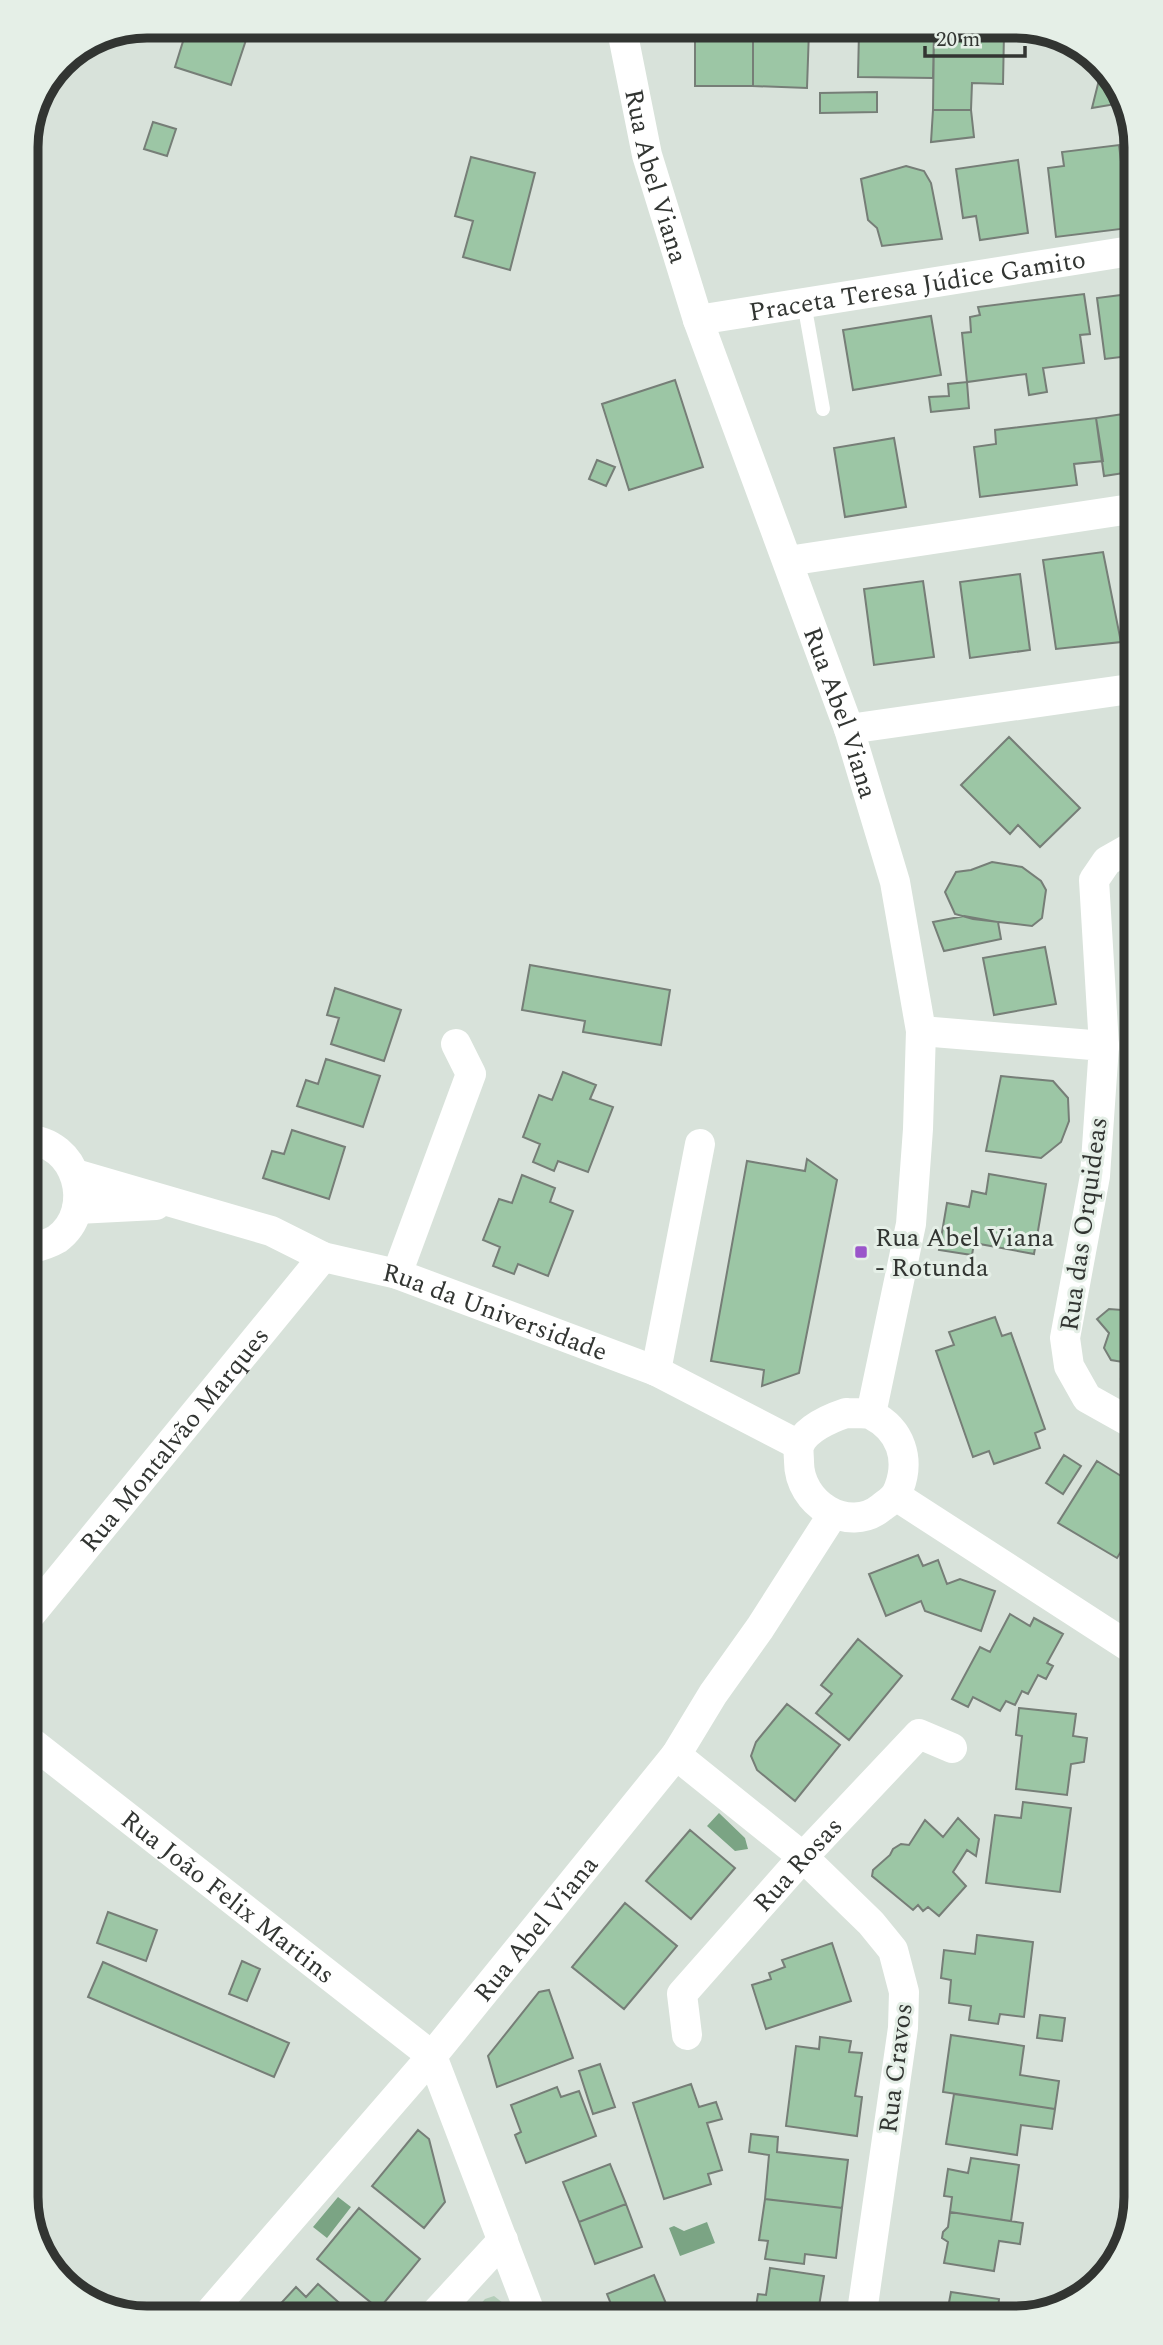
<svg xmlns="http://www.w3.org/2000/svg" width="1163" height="2345" font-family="Spectral,serif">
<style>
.green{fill:#b4cdb9}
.water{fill:#7ba484}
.building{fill:#9cc6a5;stroke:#767e77;stroke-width:2}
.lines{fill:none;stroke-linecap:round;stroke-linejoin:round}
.lane{stroke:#fff;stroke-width:14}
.street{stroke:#fff;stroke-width:30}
.poi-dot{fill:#9a55ca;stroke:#e5efe7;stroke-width:2.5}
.labels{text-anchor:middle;stroke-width:6;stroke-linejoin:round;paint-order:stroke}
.street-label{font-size:26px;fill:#323532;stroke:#e5efe7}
.poi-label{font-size:26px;fill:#323532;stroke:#e5efe7;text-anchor:start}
.rim{fill:none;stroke:#323532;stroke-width:9}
</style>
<rect width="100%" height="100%" fill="#d8e2da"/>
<path class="green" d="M494,2296L503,2303L508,2315H471L485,2299Z"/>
<path class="water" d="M719,1813L745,1838L748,1849L735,1851L707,1826Z
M338,2197L351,2207L327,2238L313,2227Z
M707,2222L715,2243L680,2256L669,2228L674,2226L684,2231Z"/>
<path class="building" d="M753,29L809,30L807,88L753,86Z
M753,29V86H695V30Z
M859,31L934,32L933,78L858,77Z
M934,32L1004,33L1003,84L972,83L971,110H933Z
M248,34L231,85L175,67L185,35Z
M1102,68L1128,101V102L1092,108Z
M877,92V112L820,113V93Z
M933,110H971L974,137L931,142Z
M153,122L176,129L167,156L144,149Z
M1119,145L1129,228L1056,237L1048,168L1064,166L1062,152Z
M471,157L535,173L510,270L463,257L473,221L455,216Z
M1018,160L1028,233L980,240L976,216L963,218L956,169Z
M906,166L924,171L931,183L942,239L882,246L877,228L868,220L861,179Z
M1137,293V355L1105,359L1097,298Z
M1084,294L1090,334L1080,335L1084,363L1043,368L1047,392L1029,395L1026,374L967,382L962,333L971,332L970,317L980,315L978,307Z
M931,316L941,375L853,390L843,330Z
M675,380L703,467L629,490L602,404Z
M967,382L969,408L931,412L929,397L949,396L948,384Z
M1137,412V471L1104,476L1096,418Z
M1096,418L1103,461L1074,464L1077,485L980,497L974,447L996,444L995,430Z
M894,438L906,507L845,517L834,448Z
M597,460L615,467L606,486L589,479Z
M1137,547V595L1130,548Z
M1103,552L1121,642L1056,649L1043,560Z
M1020,574L1030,650L970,658L960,582Z
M923,581L934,657L874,665L864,589Z
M1009,737L1080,808L1040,847L1018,825L1010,834L961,785Z
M992,862L1022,867L1041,881L1046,890L1042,918L1032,926L973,919L955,914L945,892L956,872L971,870Z
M964,916L998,922L1001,939L944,951L933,922Z
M1045,947L1056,1004L994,1015L983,958Z
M530,965L670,990L661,1045L583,1032L585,1021L522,1010Z
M335,988L401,1010L384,1061L331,1044L339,1018L327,1015Z
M326,1059L380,1076L363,1127L297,1106L306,1080L318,1084Z
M563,1072L596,1085L590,1099L613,1107L588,1172L558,1161L554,1171L533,1162L540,1144L523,1137L539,1095L552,1100Z
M1001,1076L1053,1081L1068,1098L1069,1121L1061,1142L1041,1158L986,1151Z
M292,1130L345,1147L329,1199L263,1178L272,1151L284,1154Z
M807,1159L837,1180L799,1373L762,1386L764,1370L711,1361L747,1161L805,1171Z
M989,1174L1046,1184L1034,1254L974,1243L972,1255L939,1250L947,1203L969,1207L972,1191L986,1194Z
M522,1175L555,1188L550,1202L573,1211L548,1276L518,1264L514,1274L493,1266L500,1247L483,1240L499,1199L512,1203Z
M1126,1293L1137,1300V1373L1121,1378L1123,1362L1111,1360L1104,1348L1109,1333L1097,1319L1109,1309L1122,1310Z
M995,1317L1002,1336L1011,1333L1045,1429L1035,1433L1040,1448L994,1464L989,1451L973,1457L936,1351L954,1345L949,1332Z
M1064,1455L1081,1466L1063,1494L1046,1483Z
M1097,1461L1137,1486V1526L1117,1558L1058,1523Z
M918,1555L923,1566L938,1560L947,1584L960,1579L995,1591L981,1631L925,1611L921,1601L886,1616L869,1574Z
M1010,1614L1030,1626L1034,1618L1063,1634L1047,1663L1053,1666L1046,1679L1038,1675L1028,1694L1022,1691L1015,1705L1006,1701L1000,1711L973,1697L968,1707L952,1699L980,1647L990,1652Z
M858,1639L902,1676L849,1740L816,1713L832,1694L821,1685Z
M787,1704L840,1745L795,1801L757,1770L751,1756L756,1742Z
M1019,1708L1076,1714L1073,1736L1087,1738L1084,1762L1071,1764L1067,1795L1016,1789L1022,1736L1016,1735Z
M1023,1802L1071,1808L1060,1892L986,1883L995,1815L1021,1818Z
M958,1818L979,1839L976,1856L967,1850L953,1872L966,1886L939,1916L928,1907L923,1911L918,1905L913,1910L872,1876L873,1870L890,1855L893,1849L901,1844L909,1845L925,1820L943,1837Z
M690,1830L735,1868L691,1919L646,1881Z
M625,1903L677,1946L624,2009L572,1967Z
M108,1912L157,1930L146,1961L97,1943Z
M977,1935L1033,1942L1024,2017L1000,2014L998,2024L969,2020L971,2006L949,2003L951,1980L941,1978L944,1950L975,1954Z
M832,1943L851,2001L766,2029L752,1985L771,1979L769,1973L785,1967L782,1960Z
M242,1961L260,1969L247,2001L229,1994Z
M103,1962L289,2043L274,2077L88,1997Z
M549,1990L573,2058L497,2087L488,2056L539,1992Z
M1040,2015L1065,2018L1062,2041L1037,2038Z
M951,2035L1024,2046L1020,2075L1059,2081L1055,2109L943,2092Z
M820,2037L851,2041L849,2052L862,2053L855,2096L862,2097L857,2136L786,2126L796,2046L819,2049Z
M600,2064L615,2107L593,2114L579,2071Z
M691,2084L699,2107L716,2102L722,2119L707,2123L722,2170L708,2174L711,2184L664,2199L633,2103Z
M557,2087L561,2097L579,2091L596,2136L526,2163L515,2135L521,2132L511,2105Z
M954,2094L1055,2109L1052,2129L1021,2125L1017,2155L946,2144Z
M418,2130L429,2139L445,2202L424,2228L372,2186Z
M751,2134L778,2137L777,2152L848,2160L842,2208L765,2199L769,2155L749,2152Z
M971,2158L1019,2165L1011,2221L950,2212L952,2197L944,2196L948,2169L968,2173Z
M610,2164L626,2204L579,2222L563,2182Z
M765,2199L842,2208L836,2258L805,2254L804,2264L765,2259L768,2241L759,2240Z
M626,2204L642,2247L595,2264L579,2222Z
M359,2208L420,2259L379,2309L317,2259Z
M950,2212L1023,2223L1020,2244L999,2241L994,2271L944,2263L948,2242L942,2238L943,2232L948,2227Z
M770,2268L824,2276L818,2312L755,2313L758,2294L766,2295Z
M654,2275L670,2313L615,2314L607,2294Z
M318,2284L354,2316L273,2317L271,2314L296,2287L306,2297Z
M951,2292L999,2299L998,2310L942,2311V2307L948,2308Z"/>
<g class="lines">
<path class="lane" d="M804,303L823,409"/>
<g class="street">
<path id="s1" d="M622,30L647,155L698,320L849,729L895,882L921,1031L918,1129L911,1224L871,1414"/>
<path id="s2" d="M698,320L1137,250"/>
<path d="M788,561L1137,508"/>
<path d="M849,729L1137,688"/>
<path d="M921,1031L1104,1046L1095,1176L1065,1338L1069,1366L1087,1398L1137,1426"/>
<path d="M1104,1046L1094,880L1107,861L1137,844"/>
<path id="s3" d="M75,1174L271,1231L323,1257L397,1274L656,1371L799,1445"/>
<path d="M77,1209L156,1205"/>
<path d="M26,1250C37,1247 47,1245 57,1239C97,1210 77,1140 26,1140"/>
<path d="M397,1274L471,1074L456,1044"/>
<path d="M656,1371L700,1144"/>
<path d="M846,1413C854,1414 866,1412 872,1415C901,1430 910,1459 899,1488C896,1497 890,1501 882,1507C848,1535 799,1503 799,1462C799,1458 798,1450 799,1446C805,1429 831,1418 846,1413Z"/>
<path d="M896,1496L1137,1652"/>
<path id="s4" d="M26,1620L323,1257"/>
<path id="s5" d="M26,1738L432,2056L531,2315"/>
<path d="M676,1755L803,1857L871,1923L893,1950L904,1992L903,2028L862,2312"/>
<path id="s6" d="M687,2035L682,1994L803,1857L919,1734L952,1748"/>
<path d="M433,2316L503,2240"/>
<path id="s7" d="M205,2318L432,2056L676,1755L713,1694L760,1628L833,1514"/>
</g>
</g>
<rect class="poi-dot" x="854" y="1245" width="14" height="14" rx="3.5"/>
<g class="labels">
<g class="street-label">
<text dy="9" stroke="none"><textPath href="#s1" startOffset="150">Rua Abel Viana</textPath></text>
<text dy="9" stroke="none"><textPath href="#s2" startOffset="222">Praceta Teresa Júdice Gamito</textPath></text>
<text dy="9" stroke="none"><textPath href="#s1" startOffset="718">Rua Abel Viana</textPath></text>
<text transform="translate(1083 1224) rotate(-82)" y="9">Rua das Orquideas</text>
<text dy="9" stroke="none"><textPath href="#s3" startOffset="443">Rua da Universidade</textPath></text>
<text dy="9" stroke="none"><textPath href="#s4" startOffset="234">Rua Montalvão Marques</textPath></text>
<text dy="9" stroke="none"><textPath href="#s6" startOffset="215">Rua Rosas</textPath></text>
<text dy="9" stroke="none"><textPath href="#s5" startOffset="257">Rua João Felix Martins</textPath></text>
<text dy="9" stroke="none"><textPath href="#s7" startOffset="511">Rua Abel Viana</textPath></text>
<text transform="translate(895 2068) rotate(-83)" y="9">Rua Cravos</text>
</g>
<g class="poi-label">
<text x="875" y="1246">Rua Abel Viana<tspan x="875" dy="30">- Rotunda</tspan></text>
</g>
</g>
<path d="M0 0H1163V2345H0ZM147 38H1015A109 109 0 0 1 1124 147V2197A109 109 0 0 1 1015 2306H147A109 109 0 0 1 38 2197V147A109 109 0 0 1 147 38Z" fill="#e5efe7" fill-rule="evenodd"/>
<path class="rim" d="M147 38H1015A109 109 0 0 1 1124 147V2197A109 109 0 0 1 1015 2306H147A109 109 0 0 1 38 2197V147A109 109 0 0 1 147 38Z"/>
<path d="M925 46v10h100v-10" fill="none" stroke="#323532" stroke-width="3.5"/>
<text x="936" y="46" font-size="21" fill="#323532" stroke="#e5efe7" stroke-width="5" paint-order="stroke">20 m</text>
</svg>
